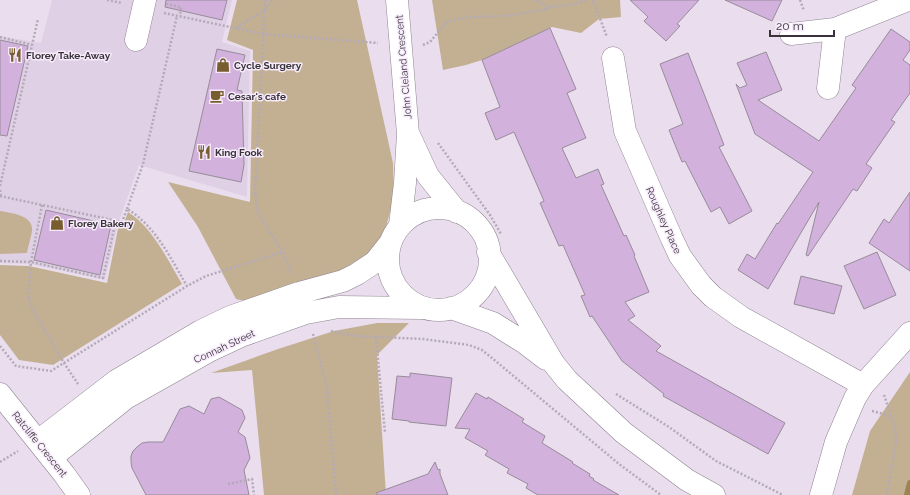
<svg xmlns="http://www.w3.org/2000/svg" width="910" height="495" font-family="Raleway,sans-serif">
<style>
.built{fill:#e0d0e6}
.green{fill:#c3b092}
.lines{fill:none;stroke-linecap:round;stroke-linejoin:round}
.stream{stroke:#9d8256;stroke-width:6}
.building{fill:#d2b1dc;stroke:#978c9a}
.minor-casing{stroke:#8e8391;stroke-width:23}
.path{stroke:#b4aab7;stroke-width:2.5;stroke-dasharray:2 2;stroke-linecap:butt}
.minor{stroke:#fff;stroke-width:22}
.labels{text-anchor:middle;stroke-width:3;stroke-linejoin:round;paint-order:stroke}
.poi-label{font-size:10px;font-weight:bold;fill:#373338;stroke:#f7ebfb;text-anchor:start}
.street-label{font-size:10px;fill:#373338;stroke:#f7ebfb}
</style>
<rect width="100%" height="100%" fill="#eadeee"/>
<path class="built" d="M52,0H232L222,42L250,51L247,197L139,165L118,224L105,280L31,264L0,263V36L41,43Z"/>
<path class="green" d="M237,0H357L393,163L394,197L382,242L362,266L254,303L236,299L198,227L168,182L250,202L253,50L227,40Z
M432,0H620L621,17L599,19L581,33L552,27L482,60L466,65L443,70Z
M0,211C11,213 34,215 32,231C31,238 28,246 27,253L0,254Z
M128,212C152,227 168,260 182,284L53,365L19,360L0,335V265L29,266L107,283L119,224L124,223Z
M377,323H409L377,355L386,495H264L252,370L211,373L278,349L334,331Z
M910,372V495H852L870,431Z"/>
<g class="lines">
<path class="stream" d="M907,495L910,483"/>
</g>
<path class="building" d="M166,0H227L222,20L165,7Z
M630,0H699L677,24L680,26L666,41L644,21L648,17Z
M725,0H782L772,21Z
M550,28L576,89L567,93L586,138L562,148L576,178L598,169L604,184L601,185L624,236L626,235L635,255L634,256L649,292L625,302L635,316L628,320L661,346L656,351L785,423L768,454L663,396L664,394L622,361L592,316L590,317L581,296L585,295L563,245L559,246L540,203L544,201L514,132L496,140L485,113L500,107L482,60Z
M891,29L910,42V50L903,60L910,65V93L891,120L895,122L866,164L872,168L857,191L853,189L808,256L806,255L819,202L768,289L738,270L747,254L755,259L777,223L778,224L813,172L755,134L736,84L740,88L747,85L737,63L766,52L782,90L758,100L819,141L856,88L852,85Z
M0,40L28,46L7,136L0,135Z
M217,49L245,55L237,90L242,91L244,165L241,182L189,171Z
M688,53L724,145L719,147L752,211L729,224L720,207L711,212L685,161L682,162L669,130L683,124L660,64Z
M910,192V271L869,243L884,219L889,223Z
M46,210L111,225L100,275L34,260Z
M877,252L896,295L864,309L844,266Z
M801,276L842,286L834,314L794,304Z
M410,373L452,378L446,426L409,422V421L392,419L397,376L410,377Z
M476,393L487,399L488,397L524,419L522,422L545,436L542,443L573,462L572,463L590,474L589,476L594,479L593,480L619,495H538L526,488L528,484L507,473L509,469L485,455L488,451L465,438L470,429L455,428Z
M219,397L242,410L245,418L238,432L245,437L250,458L244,470L249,495H146L132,468L131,462V456L133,451L137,447L142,443L148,442H163L180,409L189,406L204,414L211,399Z
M435,462L438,470L440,469V474L448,495H377L376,493L428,474Z"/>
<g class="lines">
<defs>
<path id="minor" d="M397,0L408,134L405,183L400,225
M791,34L835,29L908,0
M136,40L145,0
M613,58L625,131L672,239L680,256L701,285L713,297L741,317L863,385
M828,88L835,29
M409,135L428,176L457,212
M388 259a51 51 0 1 1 102 0a51 51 0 1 1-102 0Z
M488,252L554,364L567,380L624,433L687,480L714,495
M451,308L493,323L525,343L546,359
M0,394L64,474L79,495
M38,441L116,381L201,331L230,317L299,293L343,281L357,274L375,262L390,243
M51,458L126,398L211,350L241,336L306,313L339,307L422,308
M821,495L836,442L855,398L863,385L910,333"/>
</defs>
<use href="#minor" class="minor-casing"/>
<path class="path" d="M107,0L122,3
M265,0L255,191L258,213L270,233L283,252L291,273
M534,0L551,7L573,4L587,0
M593,0L607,37
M800,0L804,11
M166,4L181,7L180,16
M164,13L263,34L378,43
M236,28L265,10L272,0
M0,37L32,45
M423,45L430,42L440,30L447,23L456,19L472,17L507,16L542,10L551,7
M438,143L490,215L501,234
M0,186L38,19
M0,190L1,197
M0,196L122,222L127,209C155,225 171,259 187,286L206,276L283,252
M42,205L31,262L28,292L31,307L64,363L78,384
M127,209L143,164L177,16
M0,261L31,262L103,278L116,220
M331,331L356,336L423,339L469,345L482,350L492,358L619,464L661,495
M313,334L327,387L336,495
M376,338L385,433
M0,346L16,366L51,371L187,286
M616,394L669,427L716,461L783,495
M884,395L892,418
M872,411L884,414L892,419L895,427L896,441L887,493V495
M0,462L18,451
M228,484L252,479L254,495"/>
<use href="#minor" class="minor"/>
</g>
<defs>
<symbol id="restaurant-bare" viewBox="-9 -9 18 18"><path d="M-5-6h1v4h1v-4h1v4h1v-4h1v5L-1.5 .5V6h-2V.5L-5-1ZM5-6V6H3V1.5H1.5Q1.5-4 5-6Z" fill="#785d2f" stroke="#f7ebfb" stroke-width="2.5" paint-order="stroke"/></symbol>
<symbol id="shop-bare" viewBox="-9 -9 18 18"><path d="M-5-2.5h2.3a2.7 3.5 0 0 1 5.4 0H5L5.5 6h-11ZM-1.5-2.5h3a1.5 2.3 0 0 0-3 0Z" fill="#785d2f" stroke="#f7ebfb" stroke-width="2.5" paint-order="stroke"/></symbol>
<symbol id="cafe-bare" viewBox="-9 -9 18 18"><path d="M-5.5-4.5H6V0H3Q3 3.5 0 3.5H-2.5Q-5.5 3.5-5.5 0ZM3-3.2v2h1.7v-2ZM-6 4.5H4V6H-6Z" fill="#785d2f" stroke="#f7ebfb" stroke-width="2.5" paint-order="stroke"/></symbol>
</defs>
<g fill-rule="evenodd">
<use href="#restaurant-bare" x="5" y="45" width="20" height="20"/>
<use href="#shop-bare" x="213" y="55" width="20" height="20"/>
<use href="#cafe-bare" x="207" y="86" width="20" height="20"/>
<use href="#restaurant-bare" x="194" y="142" width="20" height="20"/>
<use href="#shop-bare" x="47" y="213" width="20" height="20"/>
</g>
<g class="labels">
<g class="poi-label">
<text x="26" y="59">Florey Take-Away</text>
<text x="234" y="69">Cycle Surgery</text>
<text x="228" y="100">Cesar's cafe</text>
<text x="215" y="156">King Fook</text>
<text x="68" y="227">Florey Bakery</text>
</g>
<g class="street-label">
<text transform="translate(403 67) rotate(-95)" y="4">John Cleland Crescent</text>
<text transform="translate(664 220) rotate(66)" y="4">Roughley Place</text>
<text transform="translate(224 346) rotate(-25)" y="4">Connah Street</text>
<text transform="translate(40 444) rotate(51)" y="4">Ratcliffe Crescent</text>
</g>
</g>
<path d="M770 30v6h64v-6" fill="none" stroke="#373338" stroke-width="2"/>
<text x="776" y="30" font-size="12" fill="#373338" stroke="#f7ebfb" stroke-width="3" paint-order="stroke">20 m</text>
</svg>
